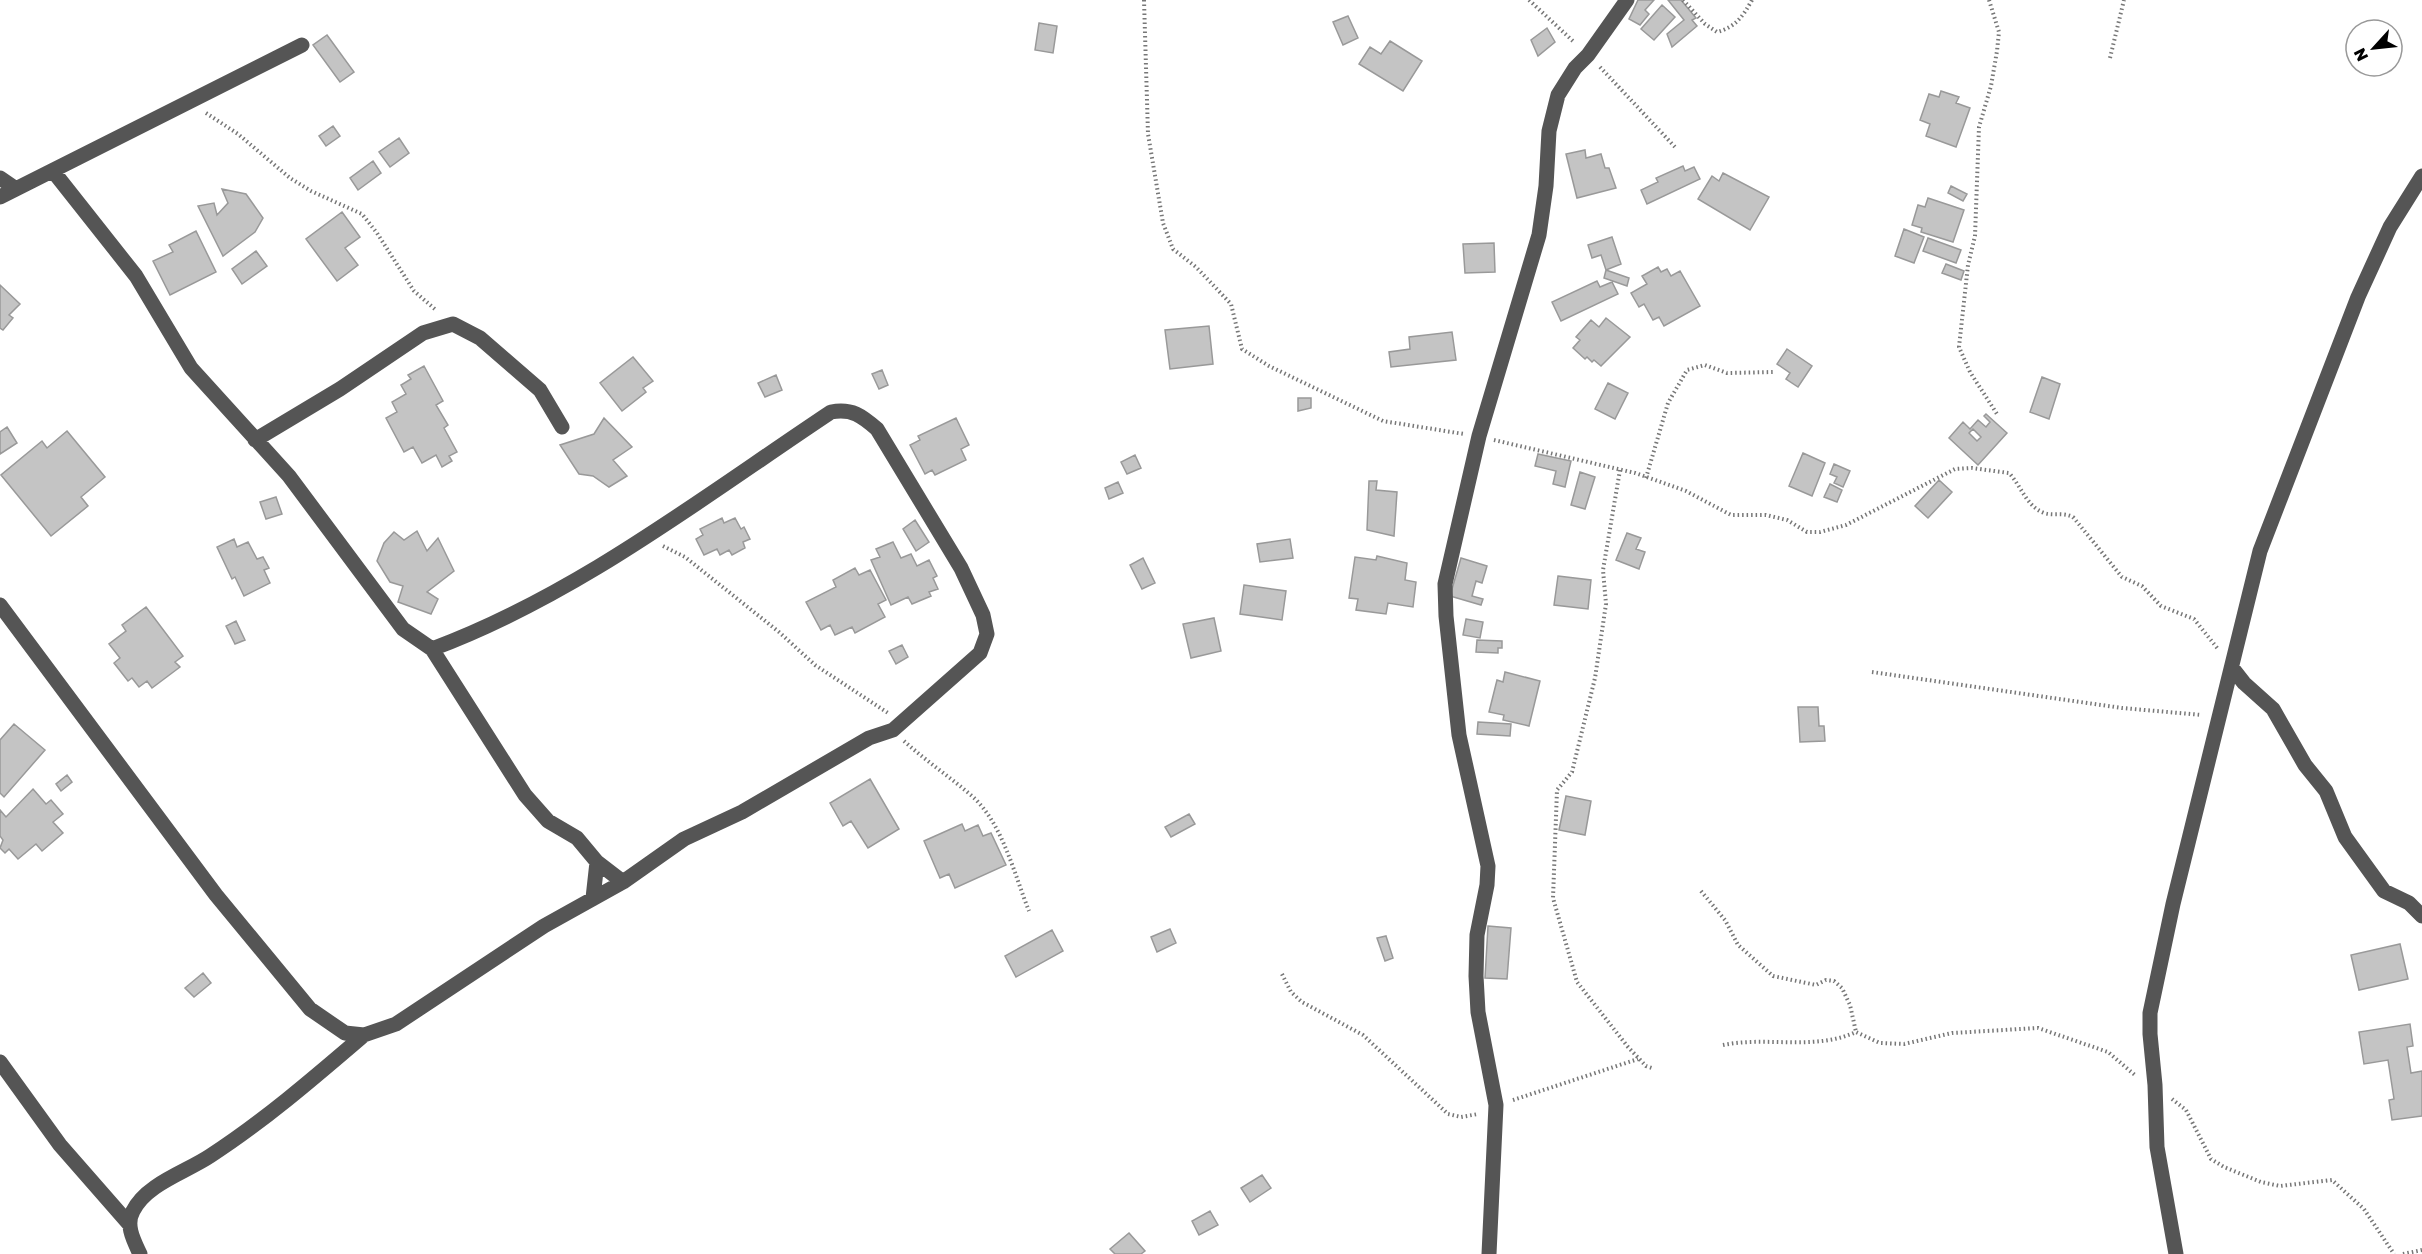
<svg xmlns="http://www.w3.org/2000/svg" width="2422" height="1254" font-family="'Golos Text',sans-serif">
<style>
.building{fill:#c4c4c4;stroke:#999;stroke-width:1.5;fill-rule:evenodd}
.lines{fill:none;stroke-linecap:round;stroke-linejoin:round}
.path{stroke:#777;stroke-width:4;stroke-dasharray:1.5 3;stroke-linecap:butt}
.minor{stroke:#555;stroke-width:15}
</style>
<rect width="100%" height="100%" fill="#fff"/>
<path class="building" d="M1638,0H1654L1645,10L1649,14L1640,25L1629,19Z
M1668,0H1681L1696,18L1692,20L1697,26L1672,47L1667,34L1684,20Z
M1662,5L1675,17L1654,40L1641,29Z
M1348,16L1358,38L1343,45L1333,22Z
M1039,23L1057,26L1053,53L1035,50Z
M1547,28L1555,42L1538,56L1531,40Z
M327,35L354,72L340,82L313,45Z
M1390,41L1422,61L1403,91L1359,64L1370,47L1381,54Z
M1941,91L1959,97L1956,103L1970,108L1956,147L1926,136L1930,124L1920,120L1929,94L1939,97Z
M333,126L340,136L326,146L319,136Z
M399,138L409,153L390,167L379,152Z
M1585,150L1586,158L1601,154L1605,168H1609L1616,188L1577,198L1566,154Z
M373,161L381,173L358,190L350,178Z
M1683,166L1685,171L1694,167L1700,179L1647,204L1641,190L1658,182L1656,178Z
M1723,173L1769,197L1750,230L1698,199L1712,176L1719,181Z
M1951,186L1967,194L1963,201L1948,193Z
M222,189L246,194L263,218L255,232L223,256L198,206L214,203L217,215L228,203Z
M1928,198L1964,210L1953,242L1921,232L1922,228L1912,225L1918,205L1925,207Z
M342,212L360,237L345,248L358,265L337,281L306,239Z
M1904,229L1924,237L1914,263L1895,256Z
M196,231L216,272L170,295L153,261L173,252L169,245Z
M1612,237L1621,264L1606,270L1601,255L1592,258L1588,245Z
M1928,238L1961,250L1956,263L1923,251Z
M1494,243L1495,272L1465,273L1463,244Z
M256,251L267,266L242,284L232,269Z
M1946,264L1964,271L1961,280L1942,273Z
M1658,267L1661,272L1667,269L1671,276L1680,271L1700,306L1664,326L1659,317L1653,320L1644,304L1639,307L1631,293L1647,284L1642,276Z
M1606,270L1629,278L1627,286L1604,278Z
M1597,281L1600,287L1612,282L1618,294L1561,321L1552,302Z
M0,285L20,304L9,315L13,318L3,330L0,328Z
M1606,318L1630,337L1601,366L1594,360L1592,362L1587,357L1585,359L1573,348L1580,340L1576,337L1591,320L1599,327Z
M1209,326L1213,364L1170,369L1165,330Z
M1452,332L1456,360L1391,367L1389,352L1410,349L1409,337Z
M1787,349L1812,366L1798,387L1786,379L1790,373L1777,364Z
M633,357L653,381L643,388L646,392L622,411L600,383Z
M424,366L443,401L436,405L448,425L444,428L457,452L449,456L452,461L442,467L436,455L422,463L413,447L404,452L386,418L397,412L392,402L406,394L401,385L411,379L408,375Z
M882,370L888,385L879,389L872,374Z
M776,375L782,390L765,397L758,383Z
M2042,377L2060,384L2049,419L2030,412Z
M1608,383L1628,393L1615,419L1595,409Z
M1298,398H1311V408L1298,411Z
M1986,414L2007,433L1978,465L1949,438L1963,422L1970,429L1978,420L1986,427L1990,422L1984,416ZM1973,429L1981,437L1977,441L1969,433Z
M604,418L632,447L613,460L627,476L609,487L593,476L579,474L560,445L594,434Z
M956,418L969,445L961,449L966,460L935,475L932,470L925,474L910,445L920,440L918,436Z
M7,427L17,443L0,454V432Z
M67,431L105,477L81,497L88,506L51,536L1,475L42,441L47,448Z
M1803,453L1825,463L1812,496L1789,486Z
M1538,454L1571,461L1565,487L1553,484L1556,471L1535,466Z
M1135,455L1141,468L1127,474L1121,462Z
M1834,464L1850,471L1843,487L1834,483L1837,477L1830,474Z
M1580,472L1595,477L1585,509L1571,505Z
M1939,480L1952,492L1928,518L1915,506Z
M1369,481H1377L1376,490L1397,492L1394,536L1367,530Z
M1118,482L1123,493L1109,499L1105,488Z
M1830,484L1842,490L1837,502L1824,497Z
M276,497L282,514L266,519L260,502Z
M722,518L724,523L735,518L741,529L744,527L750,539L743,542L745,548L732,555L729,550L720,555L717,549L704,555L696,539L703,535L700,529Z
M915,520L929,542L916,551L903,529Z
M417,531L427,551L438,538L454,571L427,592L438,599L431,614L398,602L403,586L390,582L377,561L384,543L394,532L404,540Z
M1627,533L1641,538L1636,549L1645,552L1639,569L1616,560Z
M234,539L237,547L248,542L257,559L263,557L269,568L264,570L270,583L244,596L235,577L232,579L217,547Z
M1290,539L1293,558L1260,562L1257,544Z
M893,542L901,558L911,554L917,566L929,560L937,576L933,578L938,589L929,592L931,596L912,604L908,597L891,605L871,560L880,557L876,549Z
M1377,556L1407,563L1405,580L1416,582L1413,607L1388,603L1386,614L1356,610L1358,599L1349,598L1355,557L1376,560Z
M1143,558L1155,583L1142,589L1130,565Z
M1461,558L1487,566L1482,583L1476,581L1472,596L1483,599L1481,605L1450,596Z
M855,568L859,575L870,570L886,600L878,604L885,617L855,633L852,627L835,635L830,625L821,630L806,602L836,587L833,580Z
M1558,576L1591,580L1588,609L1554,605Z
M1244,585L1286,591L1282,620L1240,614Z
M146,607L183,656L175,662L180,667L152,688L147,681L139,687L132,678L128,681L114,663L120,658L109,644L126,631L122,625Z
M1214,618L1221,651L1191,658L1183,624Z
M1466,619L1483,622L1480,638L1463,635Z
M236,621L245,640L235,644L226,626Z
M1477,640L1502,641V648H1498V653L1476,652Z
M902,645L908,657L896,664L889,651Z
M1505,672L1540,681L1529,726L1503,720L1504,715L1489,712L1497,680L1503,682Z
M1798,707H1818L1819,726H1824L1825,741L1800,742Z
M1478,722L1511,724L1510,736L1477,734Z
M14,724L45,750L4,797L0,793V740Z
M67,775L72,782L61,791L56,784Z
M870,779L899,829L868,848L851,821L843,826L830,803Z
M33,789L46,804L51,800L63,814L53,822L63,833L42,851L36,844L18,859L9,849L5,853L0,848L3,840L0,836V810L6,817Z
M1566,796L1591,801L1585,835L1559,830Z
M1189,814L1195,824L1171,837L1165,827Z
M962,824L965,831L978,825L983,836L991,833L1006,865L955,888L949,874L940,878L924,841Z
M1488,926L1511,928L1507,979L1485,978Z
M1170,929L1176,943L1157,952L1151,937Z
M1052,930L1063,951L1016,977L1005,956Z
M1386,936L1393,958L1385,961L1377,938Z
M2400,944L2408,979L2359,990L2351,955Z
M203,973L211,983L194,997L185,988Z
M2410,1024L2413,1046L2407,1047L2411,1073L2422,1071V1116L2392,1120L2389,1100L2394,1099L2388,1060L2364,1064L2359,1032Z
M1262,1175L1271,1188L1250,1202L1241,1188Z
M1210,1211L1218,1225L1199,1235L1192,1221Z
M1129,1233L1145,1251L1141,1254H1115L1110,1249Z"/>
<g class="lines">
<path class="path" d="M1144,0L1148,134L1163,223L1173,249L1196,267L1231,304L1242,349L1269,366L1383,421L1464,434
M1529,0L1575,43
M1683,0L1705,24L1717,32C1736,27 1743,16 1752,0
M1989,0L1999,32L1997,51L1991,86L1979,127L1975,236L1968,265L1959,347L1970,372L1997,414
M2110,58L2124,0
M1600,67L1675,147
M206,113L238,134L290,178L311,191L362,214L377,233L414,291L437,311
M1494,440L1635,473L1686,491L1731,515H1766L1787,520L1807,532H1820L1846,525L1955,469L1972,468L2009,473C2022,487 2026,506 2044,513C2054,516 2063,512 2073,517L2122,577L2142,586L2161,606L2194,619L2218,649
M1620,470L1603,570L1606,604L1595,678L1572,772L1557,790L1553,898L1577,982L1628,1047L1646,1066L1652,1068
M1646,478L1668,403L1687,370L1705,365L1727,373L1774,372
M663,546L685,557L779,632L815,665L888,713
M1872,672L2122,708L2202,715
M904,741C926,761 950,777 972,796C1003,824 1014,874 1029,911
M1701,891L1725,920L1738,945L1773,976L1816,985L1826,980L1834,981L1842,988L1850,1005L1856,1032
M1282,974L1291,992L1302,1002L1363,1035L1448,1114L1461,1117L1478,1114
M1723,1045C1766,1036 1815,1051 1856,1032L1880,1043L1904,1044L1952,1033L2038,1028L2108,1052L2136,1076
M2172,1099L2186,1110L2211,1159L2224,1167L2261,1182L2280,1186L2332,1180L2364,1209L2394,1254
M1513,1100L1638,1059
M2403,1254L2422,1250"/>
<path class="minor" d="M53,171L136,276L191,368L289,476L403,629L432,649L525,795L548,821L577,838L597,862L623,882
M0,178L16,189
M0,197L302,45
M255,440L340,389L423,333L453,324L480,338L540,390L562,427
M0,605L216,895L310,1009L345,1033L364,1035L396,1024L544,926L623,882L684,839L742,812L869,738L893,730L980,653L987,634L983,615L961,568L877,429C862,416 852,408 831,412C703,497 577,595 432,649
M2233,669L2244,683L2273,709L2305,765L2326,791L2345,837L2384,891L2409,903L2422,916
M593,898L597,862
M0,1062L60,1145L130,1225
M140,1254C134,1241 125,1225 133,1211C146,1184 186,1172 210,1156C264,1121 315,1077 364,1035
M1489,1254L1496,1105L1478,1012L1476,976L1477,935L1487,885L1488,866L1459,735L1446,616L1445,584L1479,436L1539,235L1546,186L1549,131L1558,95L1575,68L1588,55L1627,0
M2176,1254L2157,1147L2155,1085L2150,1034V1013L2173,904L2260,551L2358,297L2390,227L2422,176"/>
</g>
<g transform="translate(2374 48) rotate(243)"><circle r="28" fill="#ffffff" stroke="#999999" stroke-width="1.5"/>
<path d="M0-4.5L10 22L0 15L-10 22Z" fill="#000000"/>
<text y="-9" font-size="16" font-weight="bold" text-anchor="middle" fill="#000000">N</text>
</g>
</svg>
